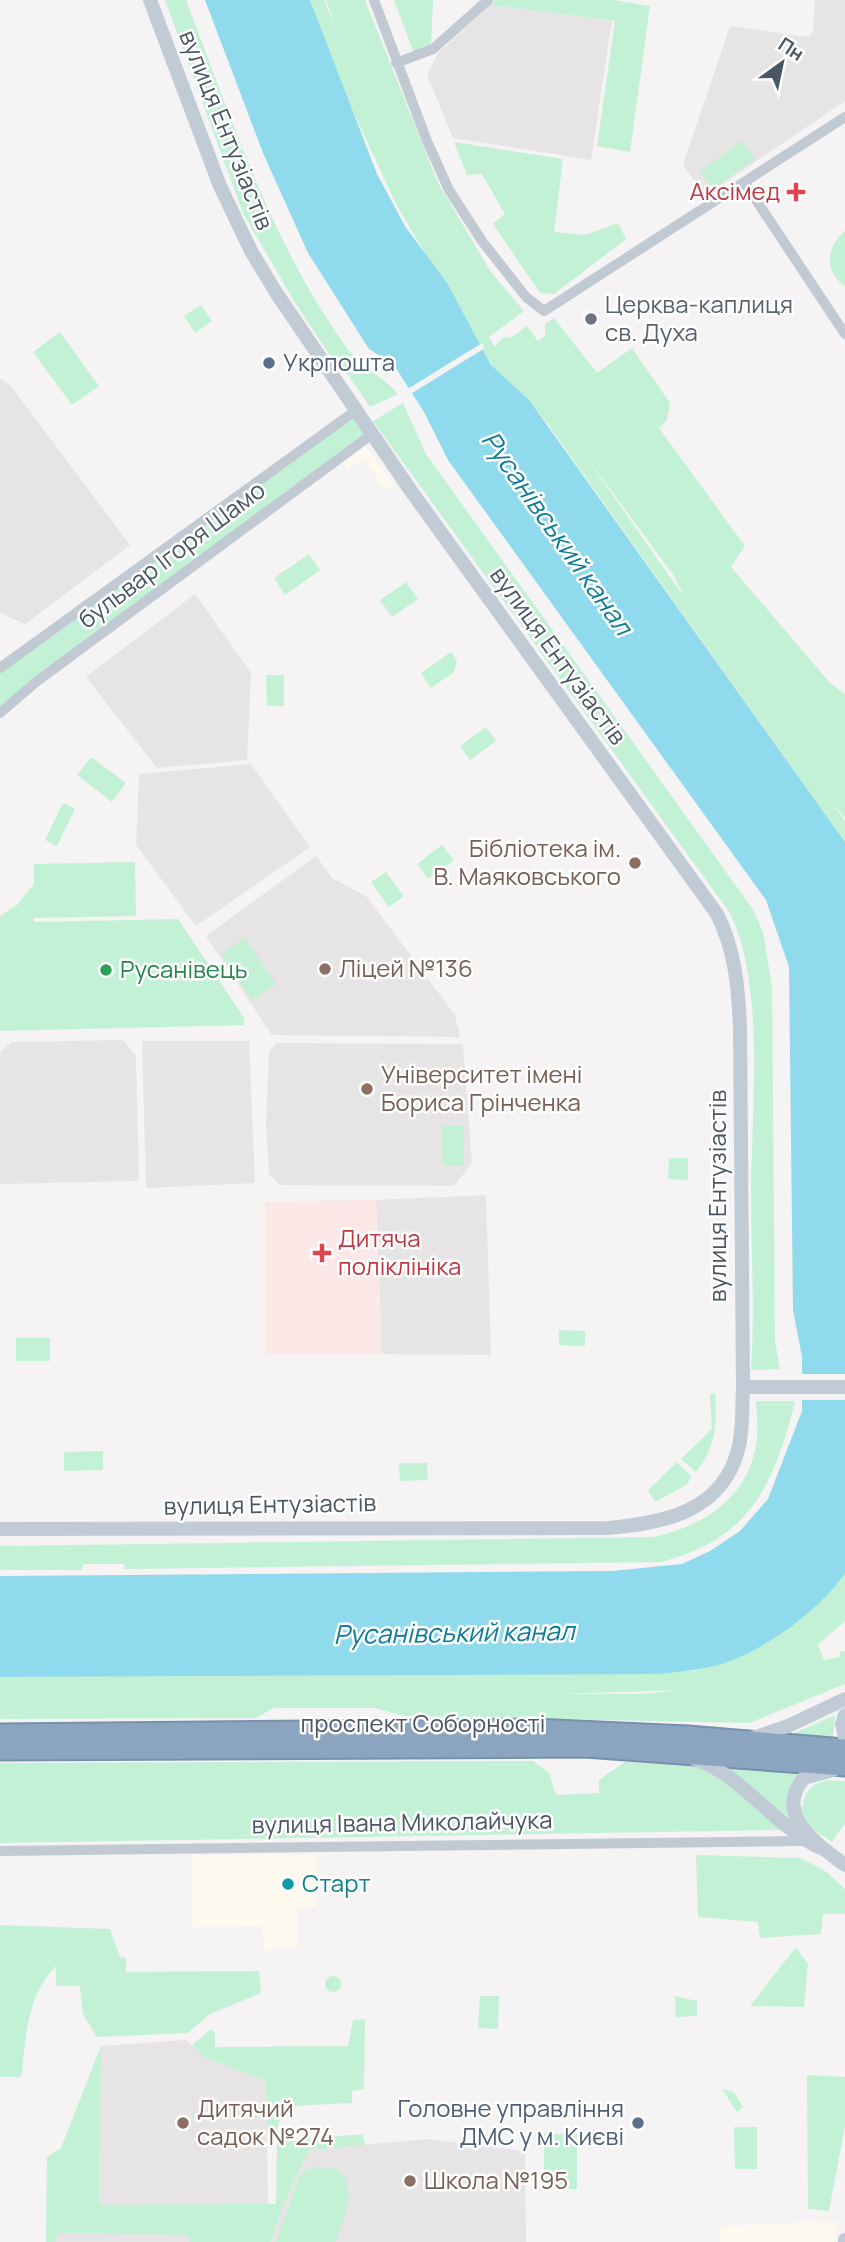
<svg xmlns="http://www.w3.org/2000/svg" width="845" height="2242" font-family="Manrope,sans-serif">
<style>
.commercial{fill:#fdf9ef}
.education{fill:#e6e4e5}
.medical{fill:#fce8e6}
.green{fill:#c3f1d5;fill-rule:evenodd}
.water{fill:#90daee}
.pier{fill:#f5f3f3}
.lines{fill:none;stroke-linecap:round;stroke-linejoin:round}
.highway-casing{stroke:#7690ad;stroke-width:23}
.street{stroke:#c1cad2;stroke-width:10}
.secondary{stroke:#c1cbd6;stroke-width:14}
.highway{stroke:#8ba5c1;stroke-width:19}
.health-dot{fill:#e0444e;stroke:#fff;stroke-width:2.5}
.worship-dot{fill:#6b7280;stroke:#fff;stroke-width:2.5}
.service-dot{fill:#5c6f8a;stroke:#fff;stroke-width:2.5}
.education-dot{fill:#8d6e63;stroke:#fff;stroke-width:2.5}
.leisure-dot{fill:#2e9e5b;stroke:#fff;stroke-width:2.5}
.culture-dot{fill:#0f9aa8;stroke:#fff;stroke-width:2.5}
.labels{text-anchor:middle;stroke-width:5;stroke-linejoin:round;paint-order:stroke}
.street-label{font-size:24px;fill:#4a5661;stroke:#fff}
.health-label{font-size:24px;fill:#be3a42;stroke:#fff;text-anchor:end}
.worship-label{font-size:24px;fill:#5b616d;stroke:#fff;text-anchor:start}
.service-label{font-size:24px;fill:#4e5e75;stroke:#fff;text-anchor:start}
.education-label{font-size:24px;fill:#785e54;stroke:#fff;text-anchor:start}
.leisure-label{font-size:24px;fill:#27864d;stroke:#fff;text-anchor:start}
.culture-label{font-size:24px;fill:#0d838f;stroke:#fff;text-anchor:start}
.water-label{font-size:26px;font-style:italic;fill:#0c7c9b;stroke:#fff}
</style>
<rect width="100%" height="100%" fill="#f5f3f3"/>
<path class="commercial" d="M362,441L394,485L386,491L363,459L348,470L340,458Z
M317,1854L316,1907H297L298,1948L264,1950L262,1926L192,1927V1855Z
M838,2221L834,2242H720L721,2226Z"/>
<path class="education" d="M815,0H845V101L705,196L683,165L730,26L808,37L813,32Z
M490,5L612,21L591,160L453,138L427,75L438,53Z
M0,378L11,386L130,545L25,624L0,613Z
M195,594L251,673L247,760L157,768L86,677Z
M251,764L310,847L196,926L136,845L139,774Z
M316,856L332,878L366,896L376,909L455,1015L460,1037L272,1035L206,936Z
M123,1040L136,1056L139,1181L0,1184V1052L12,1042Z
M142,1041H249L255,1183L146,1188Z
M276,1043L463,1044L472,1163L454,1186L280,1185L269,1174L266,1125L269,1052Z
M486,1195L491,1355L382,1354L376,1200Z
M186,2040L204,2057L266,2081L268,2204L99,2205L101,2046Z
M428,2139L525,2151L526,2242H271L281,2210L309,2150Z
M57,2233L190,2235L189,2242H56Z"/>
<path class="medical" d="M376,1200L382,1354H266L265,1202Z"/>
<path class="green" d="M165,0H186C232,120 273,248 350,352C363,369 384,377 398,394L370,407L346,372L342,374L294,301L243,213Z
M310,0H324L335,25L326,0H365L438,183L491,272L524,311L489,337L495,347L502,338L512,337L527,326L538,341L545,336V324L554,318L597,373L632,348L670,403L667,420L660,427L656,424L745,546L731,567L830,683L845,694V818L829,799L845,821V842L549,426L524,395L495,370L397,206L344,92ZM582,451L674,576L684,597Z
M394,0H433L431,46L414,53Z
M495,0H613L650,6L630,152L597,146L615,21L490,5Z
M742,141L755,159L713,189L700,171Z
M454,142L563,159L554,232L585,235L618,223L626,239L554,294L540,293L493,224L505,214L482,174L467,175Z
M845,231V286C824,272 826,246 845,231Z
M201,305L212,321L195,333L184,316Z
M60,332L99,386L72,405L33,352Z
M403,403L426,454L752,908L763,932L772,987L775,1341L780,1369L751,1370C755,1310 751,1249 751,1188C752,1107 765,985 730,913L373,421Z
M355,411L371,435L0,713V668Z
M309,554L320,570L285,595L274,578Z
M406,582L418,599L392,617L380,600Z
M451,652L457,661L454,672L431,688L421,673Z
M266,675H284V706H267Z
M486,727L496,741L470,760L460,746Z
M91,757L126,783L112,802L77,775Z
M63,803L75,809L57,846L45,840Z
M442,845L454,860L428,879L417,864Z
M135,862L136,916L34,918V922L178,919L244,1018V1025L0,1031V916L17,905L34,884V864Z
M386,872L404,896L389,907L371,882Z
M245,938L276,984L252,1000L221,954Z
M442,1126H464V1166H443Z
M669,1158H688V1180L668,1179Z
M559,1330L585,1331V1346L559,1345Z
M16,1338H50V1361H16Z
M715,1393C717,1425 716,1447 696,1472L681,1459L712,1429L710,1394Z
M756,1401H795C774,1486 750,1539 661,1562L125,1569L124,1564H83L82,1570H0V1546L654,1537C700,1527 745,1500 755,1450C759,1434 757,1417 756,1401Z
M103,1451V1470L64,1471V1452Z
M677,1462L692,1477L686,1485L655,1502L648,1490Z
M399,1463H427L428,1480L400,1481Z
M845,1573V1621L818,1645L824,1660L840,1657V1652L845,1651V1684L749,1723L404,1716L375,1708H274L256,1718L0,1719V1677L694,1671ZM679,1690L643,1694H560H561Z
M835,1715L833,1739L790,1735Z
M533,1761L549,1773L556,1795L599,1793V1780L625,1762L695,1764L727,1783L782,1830L0,1843V1763Z
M725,1768L801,1771C785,1789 783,1805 792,1827Z
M827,1780L845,1781V1823L832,1842L811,1828L797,1807L803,1806C805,1789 812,1785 827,1780Z
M696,1855L800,1858L825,1871L845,1889V1914H823L821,1934L760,1938L758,1922L698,1917Z
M0,1925L110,1929L120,1957L126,1958V1972L259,1971L261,1993L210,2014L188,2033L97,2037L83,2014L80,1986H56V1966C28,1993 25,2038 22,2074L20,2077H0Z
M796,1947L808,1964L804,2007L750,2006Z
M325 1984a8 8 0 1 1 16 0a8 8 0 1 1-16 0Z
M480,1996H499L498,2029L478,2028Z
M675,1996L697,2001V2016L676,2017Z
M365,2019L364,2089L352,2091V2103L289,2106V2111H283L276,2133H267L266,2081L204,2057L192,2045L211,2029L215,2033V2047L348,2046L353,2020Z
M101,2046L99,2205L276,2204L277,2142L363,2134L365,2145L309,2150L281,2210L271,2242H189V2235L57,2233L56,2242H46L47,2157L61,2148Z
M807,2075L845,2077V2126L829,2211L808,2209Z
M722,2089L734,2092L743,2107L737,2112Z
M734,2127H757V2169H735Z
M544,2134H577V2189H544Z
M316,2167L337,2169C360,2192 344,2216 335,2242H276L299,2178L306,2170Z"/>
<path class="water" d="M205,0H310L377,174L405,226L447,283L491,365L529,400L845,842V1573C820,1610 766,1649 725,1663C702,1670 679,1672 655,1674L0,1677V1576L612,1571L682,1564L710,1551L740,1531L768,1499L802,1411V1357L793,1310L789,967L766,900L448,460L424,412L394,365L369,349L308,253L263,153Z"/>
<path class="pier" d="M482,343L485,348L409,395L406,390Z
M799,1374H845V1400H799Z"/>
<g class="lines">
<defs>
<path id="highway" d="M0,1734L532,1729L688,1736L845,1749
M0,1750L585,1747L845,1766"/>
</defs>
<use href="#highway" class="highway-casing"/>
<path class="street" d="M374,0L427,141L449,190L482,241L526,297L544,311L845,117
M396,63L433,49L488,0
M744,182L845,334
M0,668L355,411
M0,713L36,682L371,435
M0,1851L805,1841"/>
<path class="secondary" d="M743,1387H845
M0,1529L608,1528C664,1523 724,1512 739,1446C743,1428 742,1406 743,1387L740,1026C738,985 735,950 717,914L411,491L277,294L251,251L220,186L150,0
M845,1715L842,1724L845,1737
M753,1738L788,1726L845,1699
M695,1759C741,1774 775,1827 821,1848
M833,1770L804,1778C773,1815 817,1844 845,1865
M845,2242V2240"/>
<use href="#highway" class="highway"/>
</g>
<g class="health-dot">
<path d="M792.5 181.5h7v7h7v7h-7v7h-7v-7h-7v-7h7z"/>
<path d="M318.5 1242.5h7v7h7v7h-7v7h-7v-7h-7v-7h7z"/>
</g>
<circle class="worship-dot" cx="591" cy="319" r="7"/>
<g class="service-dot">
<circle cx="269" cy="363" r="7"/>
<circle cx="638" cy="2123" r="7"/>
</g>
<g class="education-dot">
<circle cx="635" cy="863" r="7"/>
<circle cx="325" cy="969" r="7"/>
<circle cx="367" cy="1089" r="7"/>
<circle cx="183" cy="2123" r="7"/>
<circle cx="410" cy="2181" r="7"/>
</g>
<circle class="leisure-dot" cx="106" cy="970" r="7"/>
<circle class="culture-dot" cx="288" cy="1884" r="7"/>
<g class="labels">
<g class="street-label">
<text transform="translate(226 130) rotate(68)" y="8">вулиця Ентузіастів</text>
<text transform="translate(172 555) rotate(-37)" y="8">бульвар Ігоря Шамо</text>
<text transform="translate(558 656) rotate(54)" y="8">вулиця Ентузіастів</text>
<text transform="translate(718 1196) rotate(-90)" y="8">вулиця Ентузіастів</text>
<text transform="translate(270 1505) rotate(-1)" y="8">вулиця Ентузіастів</text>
<text x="423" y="1732">проспект Соборності</text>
<text transform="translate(402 1823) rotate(-1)" y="8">вулиця Івана Миколайчука</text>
</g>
<g class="health-label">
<text x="780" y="200">Аксімед</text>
<text x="338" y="1247" text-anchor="start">Дитяча<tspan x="338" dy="28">поліклініка</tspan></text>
</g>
<g class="worship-label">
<text x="605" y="313">Церква-каплиця<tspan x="605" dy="28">св. Духа</tspan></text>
</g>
<g class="service-label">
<text x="283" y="371">Укрпошта</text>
<text x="624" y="2117" text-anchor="end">Головне управління<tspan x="624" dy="28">ДМС у м. Києві</tspan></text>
</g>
<g class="education-label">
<text x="621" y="857" text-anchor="end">Бібліотека ім.<tspan x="621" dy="28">В. Маяковського</tspan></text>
<text x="339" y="977">Ліцей №136</text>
<text x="381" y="1083">Університет імені<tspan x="381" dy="28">Бориса Грінченка</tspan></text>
<text x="197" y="2117">Дитячий<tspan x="197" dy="28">садок №274</tspan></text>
<text x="424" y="2189">Школа №195</text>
</g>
<g class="leisure-label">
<text x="120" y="978">Русанівець</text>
</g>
<g class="culture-label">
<text x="302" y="1892">Старт</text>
</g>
<g class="water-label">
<text transform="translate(557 533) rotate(55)" y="9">Русанівський канал</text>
<text transform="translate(454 1633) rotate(-1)" y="9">Русанівський канал</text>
</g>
</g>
<g transform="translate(782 63) rotate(33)" stroke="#ffffff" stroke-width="5" paint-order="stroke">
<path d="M0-5L12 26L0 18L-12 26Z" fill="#4a5661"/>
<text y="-10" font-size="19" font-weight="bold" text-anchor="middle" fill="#4a5661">Пн</text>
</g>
</svg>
